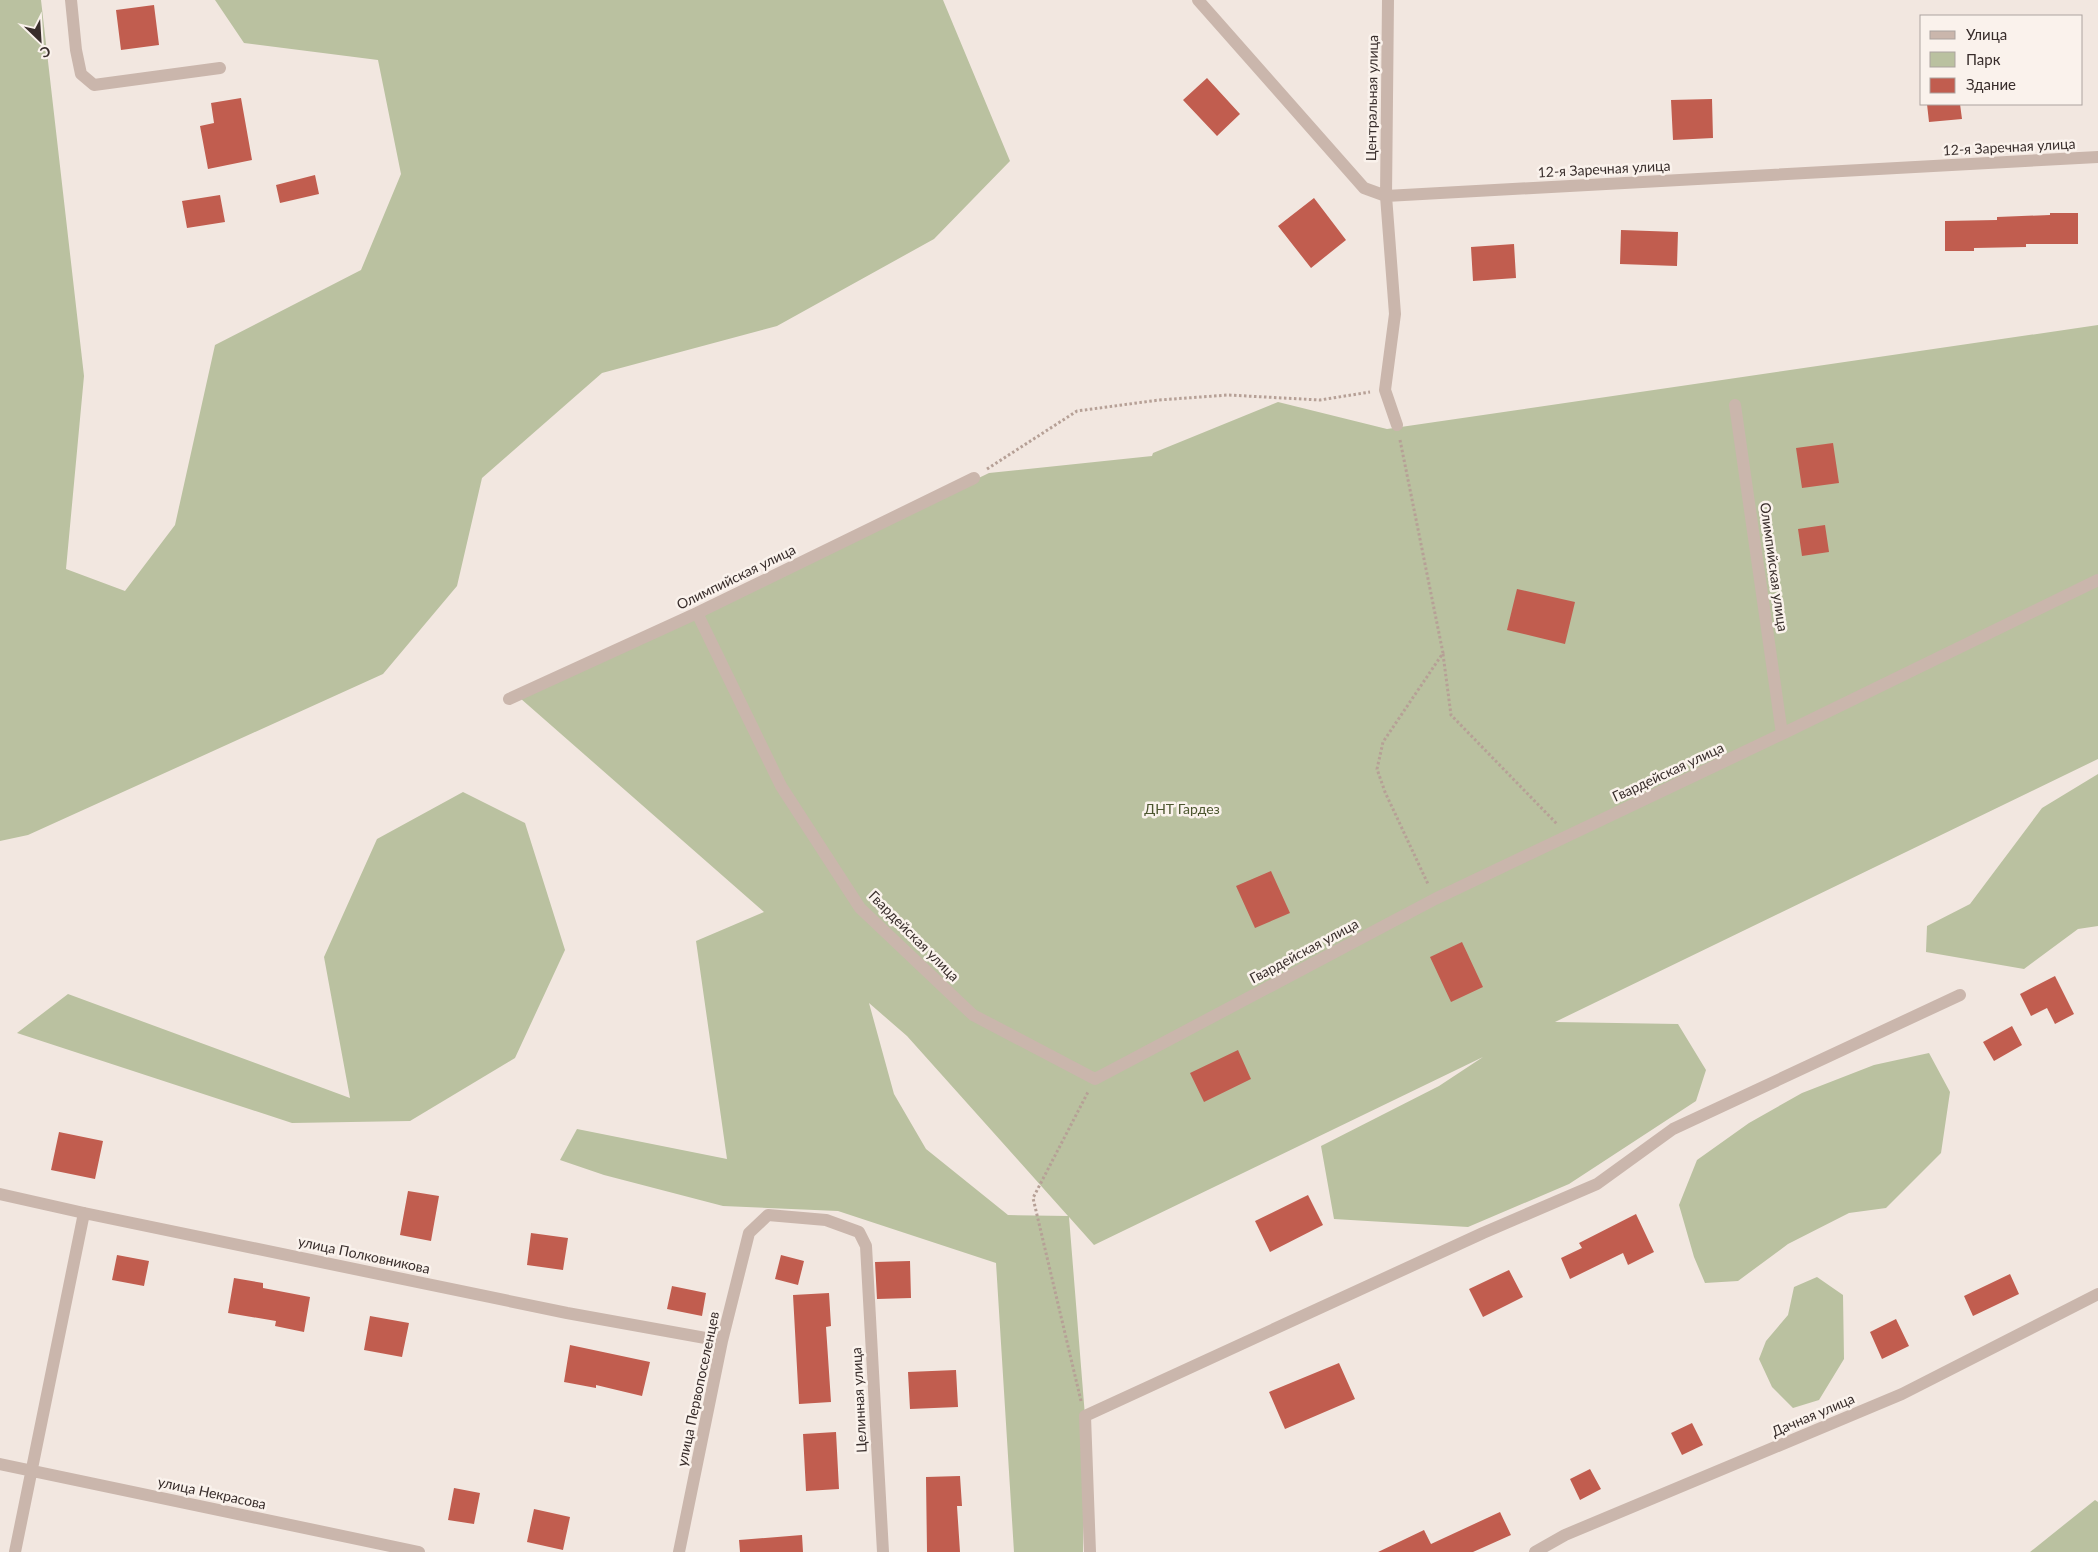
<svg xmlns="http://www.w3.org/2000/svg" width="2098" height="1552" font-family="Lato,sans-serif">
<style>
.green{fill:#bac1a0;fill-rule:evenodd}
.building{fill:#c15d4f}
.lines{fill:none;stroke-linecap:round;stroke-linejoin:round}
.path{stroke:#b6a096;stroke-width:3;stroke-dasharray:2.5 2.5;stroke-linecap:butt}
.minor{stroke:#cab6ac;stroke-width:12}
.labels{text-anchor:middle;stroke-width:5;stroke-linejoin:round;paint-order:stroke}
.street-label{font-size:14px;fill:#382d2b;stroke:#faf2ec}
.park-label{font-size:14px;fill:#4c562f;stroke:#faf2ec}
</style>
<rect width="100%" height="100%" fill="#f2e7e0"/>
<path class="green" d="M0,0H41L84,376L66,569L125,591L175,525L215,345L361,270L401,174L378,60L244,43L215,0H943L1010,161L934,239L777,326L602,373L482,478L457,586L383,674L28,835L0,841Z
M2098,325V759L1555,1022L1678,1024L1706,1070L1696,1101L1569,1184L1468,1227L1334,1219L1321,1146L1439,1086L1483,1057L1094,1245L1069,1217L1085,1416L1083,1552H1014L996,1263L838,1211L723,1206L604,1175L560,1160L577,1129L727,1159L696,941L764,912L520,698L989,473L1152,456L1153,453L1278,402L1387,429ZM869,1003L907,1036L1068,1216L1008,1215L926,1149L894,1094Z
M2098,774V926L2078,929L2024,969L1926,952L1927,926L1970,904L2042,808Z
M463,792L525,823L565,950L515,1058L410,1121L292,1123L17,1033L68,994L350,1098L324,957L377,839Z
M1929,1053L1950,1092L1941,1153L1886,1208L1849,1213L1788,1244L1738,1281L1705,1283L1694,1257L1679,1205L1697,1160L1749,1123L1802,1093L1874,1065Z
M1817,1277L1843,1295L1844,1359L1819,1400L1793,1408L1772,1387L1759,1359L1766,1341L1788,1315L1794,1287Z
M2095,1500L2098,1502V1552H2030Z"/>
<path class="building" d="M154,5L159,45L121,50L116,10Z
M1207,78L1240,114L1217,136L1183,100Z
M241,98L252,160L208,169L200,126L214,123L211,103Z
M1712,99L1713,138L1673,140L1671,100Z
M1927,104H1960L1962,119L1929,122Z
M315,175L319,194L280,203L276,185Z
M220,195L225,222L187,228L182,201Z
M1314,198L1346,240L1311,268L1278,226Z
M2050,213H2078V244H2026V247L1974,248V251H1945V221L1997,220V217L2050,215Z
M1621,230L1678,232L1677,266L1620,264Z
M1514,244L1516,278L1473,281L1471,247Z
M1833,443L1839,483L1802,488L1796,448Z
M1825,525L1829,552L1802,556L1798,529Z
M1517,589L1575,602L1565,644L1507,630Z
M1271,871L1290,913L1255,928L1236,886Z
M1462,942L1483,987L1451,1002L1430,957Z
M2055,976L2074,1014L2055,1024L2047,1008L2031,1016L2020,994Z
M2012,1026L2022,1045L1994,1061L1983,1042Z
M1238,1050L1251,1079L1204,1102L1190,1073Z
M59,1132L103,1141L95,1179L51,1170Z
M408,1191L439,1196L431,1241L400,1235Z
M1308,1195L1323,1225L1270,1252L1255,1221Z
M1636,1214L1654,1252L1628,1265L1623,1253L1570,1279L1561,1258L1582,1248L1579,1243Z
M531,1233L568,1238L563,1270L527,1265Z
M117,1255L149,1261L144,1286L112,1280Z
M781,1255L804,1261L798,1285L775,1279Z
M910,1261L911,1298L877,1299L875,1262Z
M1509,1270L1523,1297L1483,1317L1469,1289Z
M2010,1274L2019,1294L1973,1316L1964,1296Z
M234,1278L263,1283V1288L310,1297L304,1332L275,1326L276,1321L228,1313Z
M672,1286L706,1293L702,1316L667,1309Z
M829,1293L831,1326L826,1327L831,1402L799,1404L793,1295Z
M370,1316L409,1323L402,1357L364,1350Z
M1896,1319L1909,1346L1882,1359L1870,1332Z
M570,1345L650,1362L642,1396L596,1385V1388L564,1382Z
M1339,1363L1355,1399L1285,1429L1269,1392Z
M956,1370L958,1407L910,1409L908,1372Z
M1692,1423L1703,1445L1682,1455L1671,1433Z
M836,1432L839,1489L806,1491L803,1434Z
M1590,1469L1601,1489L1580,1500L1570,1479Z
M960,1476L962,1506H957L960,1552H927L926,1477Z
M454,1488L480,1493L474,1524L448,1520Z
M534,1509L570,1517L563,1550L527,1542Z
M1500,1512L1511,1535L1473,1552H1378L1424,1530L1431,1544Z
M802,1535L803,1552H740L739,1540Z"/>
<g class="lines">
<path class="path" d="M1400,440L1443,653L1383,742L1377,769L1385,792L1428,884
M987,469L1077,411L1159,400L1228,395L1320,400L1370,392
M1443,654L1451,715L1557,824
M1081,1401L1033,1198L1088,1092"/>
<path class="minor" d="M71,0L76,50L81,74L94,85L220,68
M1198,0L1364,188L1386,196L2098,157
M1388,0L1386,196L1395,314L1385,390L1397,425
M1735,405L1782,734
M697,613L781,786L860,908L973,1015L1095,1079L1435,899L1782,734L2098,580
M509,699L697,613L974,478
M0,1194L84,1213L567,1313L722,1341
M0,1464L419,1552
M15,1552L84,1213
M679,1552L722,1341L749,1233L768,1215L826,1220L859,1232L866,1246L883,1552
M1090,1552L1085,1416L1483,1233L1597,1184L1673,1129L1960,995
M1535,1552L1565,1535L1902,1394L2098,1294"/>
</g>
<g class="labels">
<g class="street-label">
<text transform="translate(1372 98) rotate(-89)" y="5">Центральная улица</text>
<text transform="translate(2009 147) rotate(-3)" y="5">12-я Заречная улица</text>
<text transform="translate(1604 169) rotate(-3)" y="5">12-я Заречная улица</text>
<text transform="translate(1774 567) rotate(82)" y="5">Олимпийская улица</text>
<text transform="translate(736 577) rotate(-26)" y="5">Олимпийская улица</text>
<text transform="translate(1668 772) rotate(-25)" y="5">Гвардейская улица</text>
<text transform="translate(914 936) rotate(45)" y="5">Гвардейская улица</text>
<text transform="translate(1304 951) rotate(-28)" y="5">Гвардейская улица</text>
<text transform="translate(364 1255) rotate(12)" y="5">улица Полковникова</text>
<text transform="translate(698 1389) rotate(-78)" y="5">улица Первопоселенцев</text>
<text transform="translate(859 1400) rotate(-93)" y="5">Целинная улица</text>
<text transform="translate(1813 1415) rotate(-23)" y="5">Дачная улица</text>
<text transform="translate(212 1493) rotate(12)" y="5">улица Некрасова</text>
</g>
<g class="park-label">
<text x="1182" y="814">ДНТ Гардез</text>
</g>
</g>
<rect x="1920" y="15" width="162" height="90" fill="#faf2ec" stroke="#aca39f"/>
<rect x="1930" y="31" width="25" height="8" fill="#cab6ac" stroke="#aca39f"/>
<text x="1966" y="40" font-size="15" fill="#382d2b">Улица</text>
<rect x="1930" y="52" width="25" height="15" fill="#bac1a0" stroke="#aca39f"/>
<text x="1966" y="65" font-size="15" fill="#382d2b">Парк</text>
<rect x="1930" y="78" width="25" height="15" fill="#c15d4f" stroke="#aca39f"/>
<text x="1966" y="90" font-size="15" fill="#382d2b">Здание</text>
<g transform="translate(40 40) rotate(155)" stroke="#faf2ec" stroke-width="4" paint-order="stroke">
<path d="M0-4L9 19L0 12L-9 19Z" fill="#382d2b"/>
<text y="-8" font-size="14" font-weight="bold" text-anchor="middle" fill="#382d2b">С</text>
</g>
</svg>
